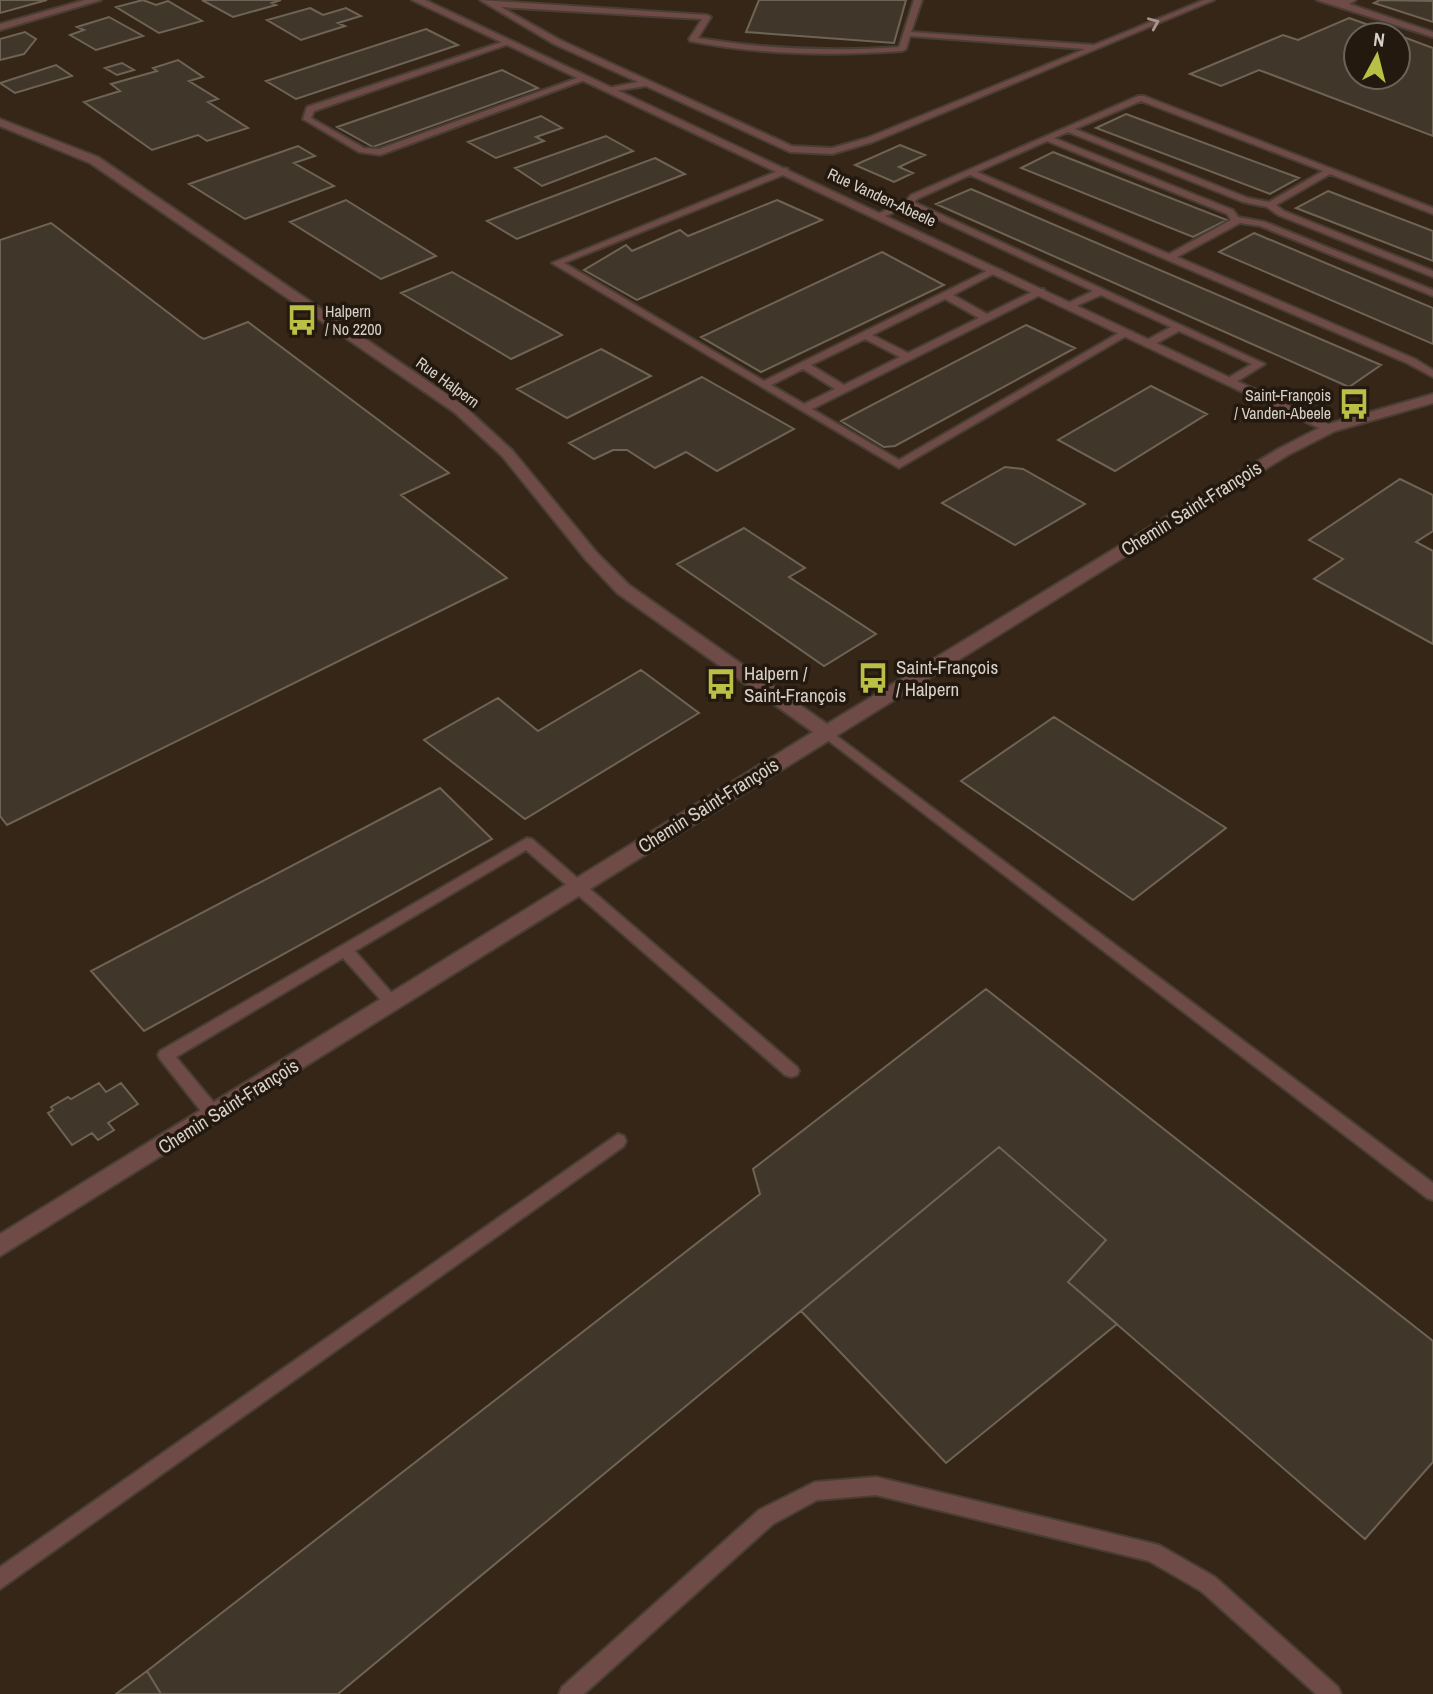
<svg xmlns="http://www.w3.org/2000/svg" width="1433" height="1694" font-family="'Archivo Narrow',sans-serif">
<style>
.built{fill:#362617;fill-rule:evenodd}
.building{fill:#40372a;stroke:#6e6456;stroke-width:2}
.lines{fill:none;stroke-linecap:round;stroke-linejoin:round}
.service-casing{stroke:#483e34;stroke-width:4}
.minor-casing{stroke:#483e34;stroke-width:4}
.tertiary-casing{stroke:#483e34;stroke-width:4}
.service{fill:#6e4b47;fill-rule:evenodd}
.minor{fill:#6e4b47;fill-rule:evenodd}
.tertiary{fill:#6e4b47;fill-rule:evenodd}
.oneway{stroke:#a8948e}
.labels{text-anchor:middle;stroke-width:7;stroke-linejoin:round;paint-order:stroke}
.far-street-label{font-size:16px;fill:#d7d0c9;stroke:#23190f}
.far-poi-label{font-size:16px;fill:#d7d0c9;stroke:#23190f;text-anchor:start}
.street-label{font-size:19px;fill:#d7d0c9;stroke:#23190f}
.poi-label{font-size:19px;fill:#d7d0c9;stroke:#23190f;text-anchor:start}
</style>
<rect width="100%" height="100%" fill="#2d2218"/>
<path class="built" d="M0,0H1433V1694H0ZM1356,35H1398V77H1356Z"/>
<path class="building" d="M0,0H47L0,13Z
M143,0L156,5L168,1L202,21L159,33L116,7Z
M202,0H281L272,3L276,5L233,17Z
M759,0H906L894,43L746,32Z
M1380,0L1433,1V22L1374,3Z
M310,8L323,15L346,8L361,16L338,23L345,26L301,40L267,20Z
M109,17L143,36L96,50L70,35L84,30L77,27Z
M1349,18L1397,35H1356V77H1398V35L1433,48V136L1259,70L1221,86L1190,74L1283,35L1298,40Z
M426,29L458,45L296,99L266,81Z
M25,32L36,39L24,54L0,60V39Z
M178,60L203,77L189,81L218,99L208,102L248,128L207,141L198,135L152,150L84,102L120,91L111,84L157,71L153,68Z
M122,63L134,70L117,75L105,68Z
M56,65L72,76L15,93L0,83Z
M502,70L538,88L373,147L337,127Z
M1126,114L1299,178L1270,194L1096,128Z
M541,116L562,128L536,137L544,141L496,158L468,142Z
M606,136L633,151L542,186L515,168Z
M900,145L925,155L899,167L913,173L894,182L855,165Z
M298,146L315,156L294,163L334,186L245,219L189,184Z
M1053,152L1227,220L1193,237L1021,168Z
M655,158L685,174L517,239L487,221Z
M971,189L1381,365L1349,387L936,204Z
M1328,191L1433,231V261L1296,208Z
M346,200L436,256L381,279L290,222Z
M777,200L822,220L637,300L584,270L626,245L632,251L680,230L688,236Z
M51,223L200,337L204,339L248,322L449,473L401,495L507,578L7,825L0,816V240Z
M1254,233L1433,308V344L1219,252Z
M882,252L944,285L761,372L701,337Z
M452,272L562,335L511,359L401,293Z
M1026,325L1075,348L895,446L884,447L841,421Z
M601,349L651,376L567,418L517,389Z
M702,377L794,429L717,471L686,452L655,468L627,450H613L594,459L569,443Z
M1151,386L1207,414L1115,471L1058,440Z
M1005,467L1023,469L1085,504L1015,545L942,503Z
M1400,479L1433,495V531L1416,542L1433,551V644L1314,579L1343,559L1309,540Z
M744,528L805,568L789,577L876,634L824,666L677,564Z
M641,670L699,713L525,819L424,740L498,698L538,731Z
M1054,717L1226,828L1133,900L961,781Z
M440,788L492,839L144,1031L91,971Z
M986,989L1433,1341V1462L1365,1539L1068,1282L1106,1240L999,1147L338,1694H161L147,1671L760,1194L753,1169Z
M99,1083L106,1092L121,1083L138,1104L108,1123L114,1130L98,1140L92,1133L72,1145L48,1113L53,1110L51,1107L68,1097L71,1099Z
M999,1147L1106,1240L1068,1282L1117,1324L946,1463L801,1311Z
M147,1671L161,1694H116Z"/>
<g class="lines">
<defs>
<path id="service" d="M480,0L707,15L711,17L698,38C765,49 831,52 899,47L914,0H922L911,32L1094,45L1204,0H1214L873,142L832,154L790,152L646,86L608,92V88L638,82L554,44ZM501,7L702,19L689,39L690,41C760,55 831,56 902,51L906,49L910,36L1085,49L867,138L832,148L792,146L560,40Z
M1317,0H1356L1349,4L1433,32V37Z
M505,41L512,43L314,111L311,118L364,148L379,149L583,76L590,78L380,155L359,152L303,119L307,107Z
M1138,96H1144L1433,208V214L1330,174L1276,205L1284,211L1433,271V277L1278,215L1267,207L1243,202L1068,132L1054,138L1233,210L1238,217L1265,222L1433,290V296L1260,226L1240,223L1177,257L1415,359L1433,370V377L1407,363L970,175L917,199L914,202L1265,364L1236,382H1228V378L1252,364L1179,331L1155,344H1147V340L1171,327L1101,295L1074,307H1068V303L1093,291L909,206L883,217L875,215L906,201L911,195ZM1141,101L1323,171L1269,202L1248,198L1075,129ZM1047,141L1227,214L1231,220L1169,254L977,172Z
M785,168L788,169V173L564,263L764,381L993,268L1001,270L953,295L987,314L1038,289H1044V293L812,409L899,460L1124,330L1133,332L899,468L552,263ZM945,299L979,318L908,353L872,335ZM865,339L900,357L844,385L811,365ZM803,369L835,389L804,404L771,385Z
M826,728L1433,1183V1200L1427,1198L821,735L819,732L821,729Z
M527,838L532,839L797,1067L799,1071L797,1075L791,1077L785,1075L526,850L355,951L397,999L400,1003L397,1007H387L343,958L176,1057L220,1110L222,1115L220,1120L214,1122L208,1120L160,1059L158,1055L160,1051Z
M618,1134L624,1136L626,1141L624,1146L0,1589V1567Z
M876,1477L1159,1545L1215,1577L1338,1687L1341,1694H1316L1201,1591L1149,1561L876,1495L817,1500L773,1524L584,1694H559L562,1687L759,1510L815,1482Z"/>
<path id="minor" d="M85,0H101L0,30V24Z
M412,0H425L1337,428L1330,432L1325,431Z"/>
<path id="tertiary" d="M0,119L98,157L464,406L512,450L598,554L629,585L827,724L1278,449L1325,425L1433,394V403L1335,431L1288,455L0,1256V1234L813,732L617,593L586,560L502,456L454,412L90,163L0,126Z"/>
</defs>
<use href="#service" class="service-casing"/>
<use href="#minor" class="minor-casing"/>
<use href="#tertiary" class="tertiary-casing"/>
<use href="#service" class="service"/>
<use href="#minor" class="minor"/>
<use href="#tertiary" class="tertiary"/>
</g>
<defs><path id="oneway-chevron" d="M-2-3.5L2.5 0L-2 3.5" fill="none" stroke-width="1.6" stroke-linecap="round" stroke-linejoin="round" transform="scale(1.75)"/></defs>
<use class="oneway" href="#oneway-chevron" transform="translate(1154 23) rotate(-23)"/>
<defs>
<symbol id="bus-bare" viewBox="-9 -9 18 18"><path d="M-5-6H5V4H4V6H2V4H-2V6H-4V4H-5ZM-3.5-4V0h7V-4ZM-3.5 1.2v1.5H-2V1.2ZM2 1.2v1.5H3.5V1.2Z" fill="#bac045" stroke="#23190f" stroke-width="2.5" paint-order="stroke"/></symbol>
</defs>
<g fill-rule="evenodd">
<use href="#bus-bare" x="280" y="298" width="44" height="44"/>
<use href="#bus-bare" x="1332" y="382" width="44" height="44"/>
<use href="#bus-bare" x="851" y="656" width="44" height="44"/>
<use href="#bus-bare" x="699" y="662" width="44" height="44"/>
</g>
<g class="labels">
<g class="far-street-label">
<text transform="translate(882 197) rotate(25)" y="6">Rue Vanden-Abeele</text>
<text transform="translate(448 382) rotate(36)" y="6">Rue Halpern</text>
</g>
<g class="far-poi-label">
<text x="325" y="317">Halpern<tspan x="325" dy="18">/ No 2200</tspan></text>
<text x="1331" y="401" text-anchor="end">Saint-François<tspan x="1331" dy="18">/ Vanden-Abeele</tspan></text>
</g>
<g class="street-label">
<text transform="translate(1191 508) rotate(-32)" y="7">Chemin Saint-François</text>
<text transform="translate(708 805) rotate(-32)" y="7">Chemin Saint-François</text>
<text transform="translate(228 1106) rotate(-32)" y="7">Chemin Saint-François</text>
</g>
<g class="poi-label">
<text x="896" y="674">Saint-François<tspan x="896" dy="22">/ Halpern</tspan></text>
<text x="744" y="680">Halpern /<tspan x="744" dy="22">Saint-François</tspan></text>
</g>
</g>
<g transform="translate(1377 56) rotate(7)"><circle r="33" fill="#23190f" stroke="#6b6259" stroke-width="2"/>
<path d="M0-5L12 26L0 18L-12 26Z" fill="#bac045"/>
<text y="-10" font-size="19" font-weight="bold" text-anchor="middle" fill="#d7d0c9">N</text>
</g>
</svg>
